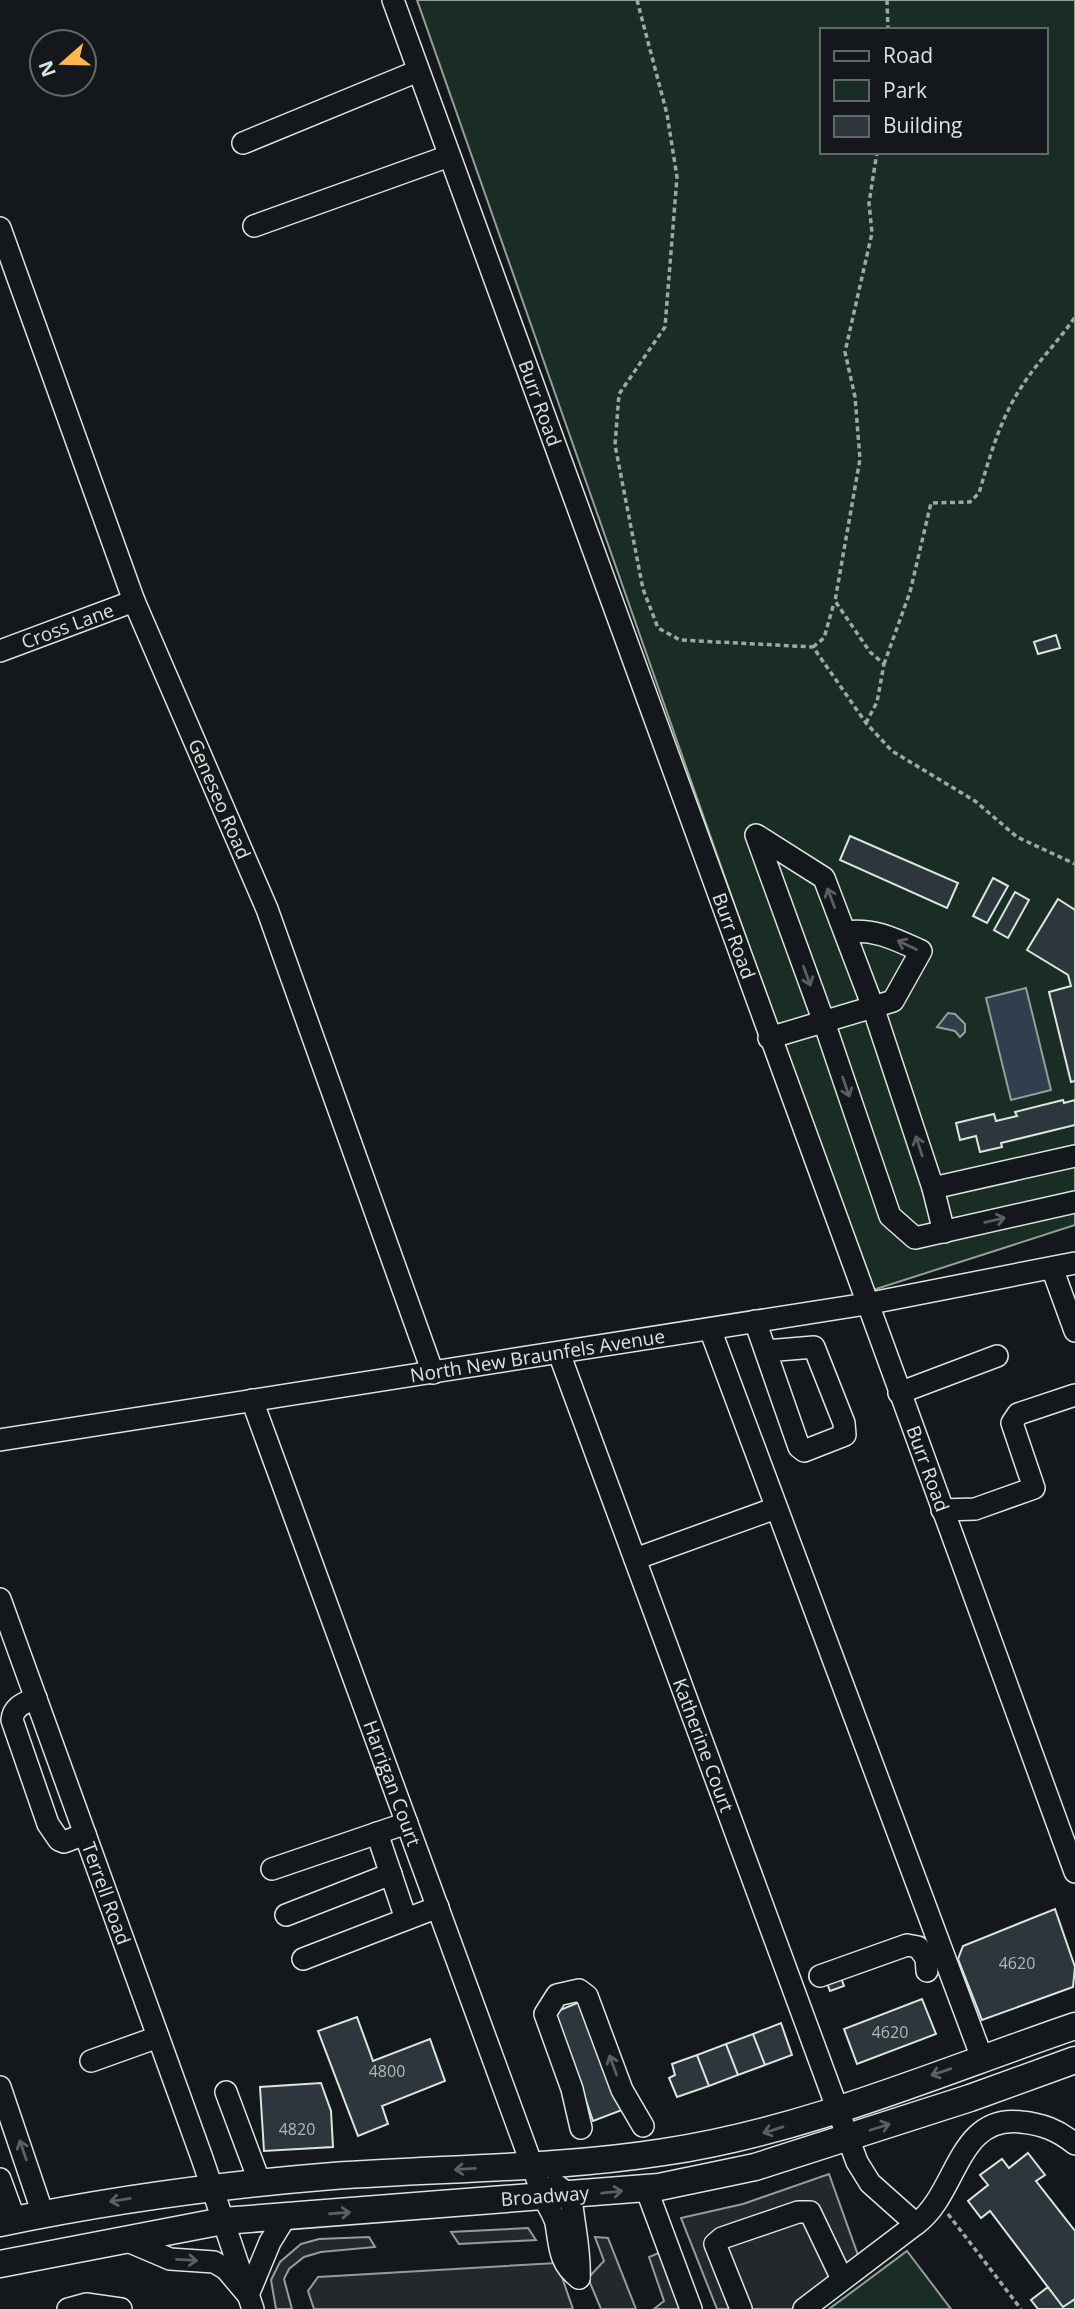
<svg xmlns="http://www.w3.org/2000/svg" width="1075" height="2309" font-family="'Open Sans',sans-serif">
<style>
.green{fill:#1a2d24;stroke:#939e99;stroke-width:2;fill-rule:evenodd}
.parking{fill:#24282b;stroke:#939e99;stroke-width:2}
.water{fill:#2f3f4d;stroke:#939e99;stroke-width:2}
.building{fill:#2c363c;stroke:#d8e6dc;stroke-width:2}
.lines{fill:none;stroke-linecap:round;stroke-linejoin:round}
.minor-casing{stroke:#d8e6dc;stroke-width:24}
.major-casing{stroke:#d8e6dc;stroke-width:29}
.path{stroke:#9da8a2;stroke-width:3.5;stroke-dasharray:5 3.5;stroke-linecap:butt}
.minor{stroke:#14181c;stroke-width:21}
.major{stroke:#14181c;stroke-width:26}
.oneway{stroke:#59605f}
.labels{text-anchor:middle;stroke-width:5;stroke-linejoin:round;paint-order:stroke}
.number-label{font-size:16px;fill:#adbab4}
.street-label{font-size:19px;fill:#d8e6dc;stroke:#14181c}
</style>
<rect width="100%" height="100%" fill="#14181c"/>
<path class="green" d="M417,0H1075V1225L870,1291ZM821,30H1045V152H821Z
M907,2251L951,2309H829Z"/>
<path class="parking" d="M829,2174L859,2258L795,2309H717L681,2218L743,2204Z
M528,2228L536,2240L459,2244L451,2232Z
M369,2237L375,2247L321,2252L304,2257L289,2269L284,2279L292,2309H276L271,2280L280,2262L301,2244L319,2239Z
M595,2237L608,2238L636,2309H601L588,2278L604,2261Z
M661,2252L681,2309H654L664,2301L649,2257Z
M557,2263L573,2309H314L308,2291L318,2277Z"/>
<path class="water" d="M1026,988L1051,1090L1011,1100L986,998Z
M948,1013L955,1014L965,1024V1032L960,1037L955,1031L937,1027Z"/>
<path class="building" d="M1056,635L1060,648L1038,654L1034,642Z
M850,836L958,883L947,908L840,860Z
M993,878L1008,886L987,923L973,916Z
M1015,892L1029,900L1008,938L994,930Z
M1058,899L1075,910V1081L1071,1082L1049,992L1071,986L1068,975L1027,950Z
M1063,1100L1064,1103L1075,1100V1125L1001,1143L1002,1147L980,1152L976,1136L960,1140L956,1123L994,1114L996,1121L1017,1116L1015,1112Z
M1055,1909L1075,1967L1073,1987L982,2020L958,1959L963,1946Z
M838,1970L844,1986L830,1991L824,1975Z
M922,1999L936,2034L857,2064L844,2029Z
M582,2001L622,2110L593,2121L581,2086L548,2015Z
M357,2017L373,2061L430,2039L445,2081L382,2106L388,2124L358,2136L318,2031Z
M781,2023L792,2055L765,2065L753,2034Z
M753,2034L765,2065L738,2075L726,2044Z
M726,2044L738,2075L709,2086L697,2055Z
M697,2055L709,2086L677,2097L669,2078L675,2075L672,2064Z
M321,2083L331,2111L333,2147L264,2151L260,2087Z
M1028,2153L1045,2175L1036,2181L1075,2231V2299L1063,2307L990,2211L981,2218L968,2201L988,2185L980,2175L1002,2159L1009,2168Z
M1048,2287L1063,2307L1075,2299V2309H1038L1031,2300Z"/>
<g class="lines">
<defs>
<g id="minor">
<path id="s1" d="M393,0L1075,1872"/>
<path d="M243,143L418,71"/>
<path d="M254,226L449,156"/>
<path id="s2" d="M0,228L134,601L267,909L433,1373"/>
<path id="s3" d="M0,651L134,601"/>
<path d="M769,1038L893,1001L921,951C895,939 874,928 845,932"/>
<path d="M1075,1156L933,1188L873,1007L824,878L756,835L824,1022L890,1216L915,1238L1075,1202"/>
<path d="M933,1188L944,1232"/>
<path d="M1052,1268L1075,1331"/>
<path d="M755,1321L799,1447L804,1451L845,1435L844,1423L814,1347L766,1351"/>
<path d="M710,1329L982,2058"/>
<path id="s4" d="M559,1353L857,2162L870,2183L916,2224L804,2309"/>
<path d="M899,1393L997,1356"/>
<path id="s5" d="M252,1400L544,2198C548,2206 554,2215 556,2223C560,2247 559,2263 579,2278"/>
<path id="s6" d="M0,1440L866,1304L1075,1263"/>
<path d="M942,1510L975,1509L1034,1488L1012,1423L1018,1414L1075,1395"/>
<path d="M635,1559L776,1508"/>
<path id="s7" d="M0,1599L202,2158L253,2309"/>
<path d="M36,1698C25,1703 13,1706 12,1720L48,1824L59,1840L64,1842L85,1834"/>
<path d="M377,1833L406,1919"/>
<path d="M272,1869L407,1823"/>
<path d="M286,1915L391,1874"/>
<path d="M303,1959L438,1907"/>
<path d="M820,1976L907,1945L918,1947L926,1958L927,1971"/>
<path d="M91,2061L158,2037"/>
<path d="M0,2087L43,2214"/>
<path d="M226,2092L260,2183"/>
<path d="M581,2128L572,2089L545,2014L557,1995L579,1990L587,1996L622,2090L643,2126"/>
<path d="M0,2179L15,2220"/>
<path d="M556,2185L571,2196C573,2222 581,2253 579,2278"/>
<path d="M646,2188L691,2309"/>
<path d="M916,2224C957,2195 957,2114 1021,2122C1042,2124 1058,2130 1075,2144"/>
<path d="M123,2239L170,2259L214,2262L226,2269L248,2295L270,2242L286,2216"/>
<path d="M68,2309L86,2304L121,2309"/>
<path d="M741,2309L715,2244L722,2238L798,2212H810L842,2279"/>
</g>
<g id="major">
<path d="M0,2223C110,2200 221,2185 333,2176C444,2168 555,2169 664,2152C806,2131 940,2072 1075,2026"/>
<path id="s8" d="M0,2264L223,2221L659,2187L755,2167L970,2098L1075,2060"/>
</g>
</defs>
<use href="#minor" class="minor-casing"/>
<use href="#major" class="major-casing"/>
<path class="path" d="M637,0L667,114L677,177L665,327L619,394L615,445L643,589L658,628L680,640L813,647L866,723L892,751L975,801L1017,837L1075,864
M887,0L888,30
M813,647L824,638L834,603
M884,664L910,592L931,503L970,502L979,493C990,456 1000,419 1022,386C1038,361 1058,342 1075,317
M866,723L877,702L884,664L870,652L835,601L860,459L855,397L845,352L872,233L869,203L877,152
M948,2214L1021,2309"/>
<use href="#minor" class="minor"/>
<use href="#major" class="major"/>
</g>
<defs><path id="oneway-shaft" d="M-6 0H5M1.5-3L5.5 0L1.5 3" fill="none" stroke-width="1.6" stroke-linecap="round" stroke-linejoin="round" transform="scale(1.75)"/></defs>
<g class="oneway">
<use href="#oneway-shaft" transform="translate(831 898) rotate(-111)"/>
<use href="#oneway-shaft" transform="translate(907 945) rotate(-154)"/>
<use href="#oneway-shaft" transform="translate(807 976) rotate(70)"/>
<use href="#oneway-shaft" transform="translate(846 1087) rotate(71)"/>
<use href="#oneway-shaft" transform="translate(919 1146) rotate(-108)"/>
<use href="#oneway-shaft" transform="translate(995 1220) rotate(-13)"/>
<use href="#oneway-shaft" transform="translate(613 2065) rotate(-110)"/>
<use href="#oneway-shaft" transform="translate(941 2072) rotate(161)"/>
<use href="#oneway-shaft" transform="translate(880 2127) rotate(-18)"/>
<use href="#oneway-shaft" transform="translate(773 2130) rotate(163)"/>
<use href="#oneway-shaft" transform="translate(23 2150) rotate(-109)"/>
<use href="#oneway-shaft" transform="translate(465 2169) rotate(177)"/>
<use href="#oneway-shaft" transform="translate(612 2192) rotate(-6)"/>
<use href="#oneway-shaft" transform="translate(120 2200) rotate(171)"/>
<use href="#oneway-shaft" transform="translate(340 2213) rotate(-4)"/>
<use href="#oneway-shaft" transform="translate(187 2260) rotate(3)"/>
</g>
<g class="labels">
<g class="number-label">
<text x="1017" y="1969">4620</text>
<text x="890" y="2038">4620</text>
<text x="387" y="2077">4800</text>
<text x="297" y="2135">4820</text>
</g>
<g class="street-label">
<text dy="7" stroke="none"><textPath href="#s1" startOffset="429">Burr Road</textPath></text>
<text dy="7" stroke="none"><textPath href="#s3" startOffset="72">Cross Lane</textPath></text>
<text dy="7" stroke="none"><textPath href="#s2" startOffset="612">Geneseo Road</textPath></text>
<text dy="7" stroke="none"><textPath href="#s1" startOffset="996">Burr Road</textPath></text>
<text dy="7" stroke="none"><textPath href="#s6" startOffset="544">North New Braunfels Avenue</textPath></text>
<text dy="7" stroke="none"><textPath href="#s1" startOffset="1563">Burr Road</textPath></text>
<text dy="7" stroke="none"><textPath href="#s4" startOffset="418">Katherine Court</textPath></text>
<text dy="7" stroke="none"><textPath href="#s5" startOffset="408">Harrigan Court</textPath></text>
<text dy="7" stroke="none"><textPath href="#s7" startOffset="313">Terrell Road</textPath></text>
<text dy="7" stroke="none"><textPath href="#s8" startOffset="550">Broadway</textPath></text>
</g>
</g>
<rect x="820" y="28" width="228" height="126" fill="#14181c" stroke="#626a69" stroke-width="2"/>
<rect x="834" y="51" width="35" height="10" fill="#14181c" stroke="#626a69" stroke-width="2"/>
<text x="883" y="63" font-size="21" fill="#d8e6dc">Road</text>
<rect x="834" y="80" width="35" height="21" fill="#1a2d24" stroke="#626a69" stroke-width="2"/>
<text x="883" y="98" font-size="21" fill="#d8e6dc">Park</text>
<rect x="834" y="116" width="35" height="21" fill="#2c363c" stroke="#626a69" stroke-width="2"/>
<text x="883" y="133" font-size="21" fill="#d8e6dc">Building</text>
<g transform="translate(63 63) rotate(250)"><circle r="33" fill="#14181c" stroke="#626a69" stroke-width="2"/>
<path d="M0-5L12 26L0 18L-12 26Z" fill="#ffb74d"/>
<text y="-10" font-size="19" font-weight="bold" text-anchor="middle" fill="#d8e6dc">N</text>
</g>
</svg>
